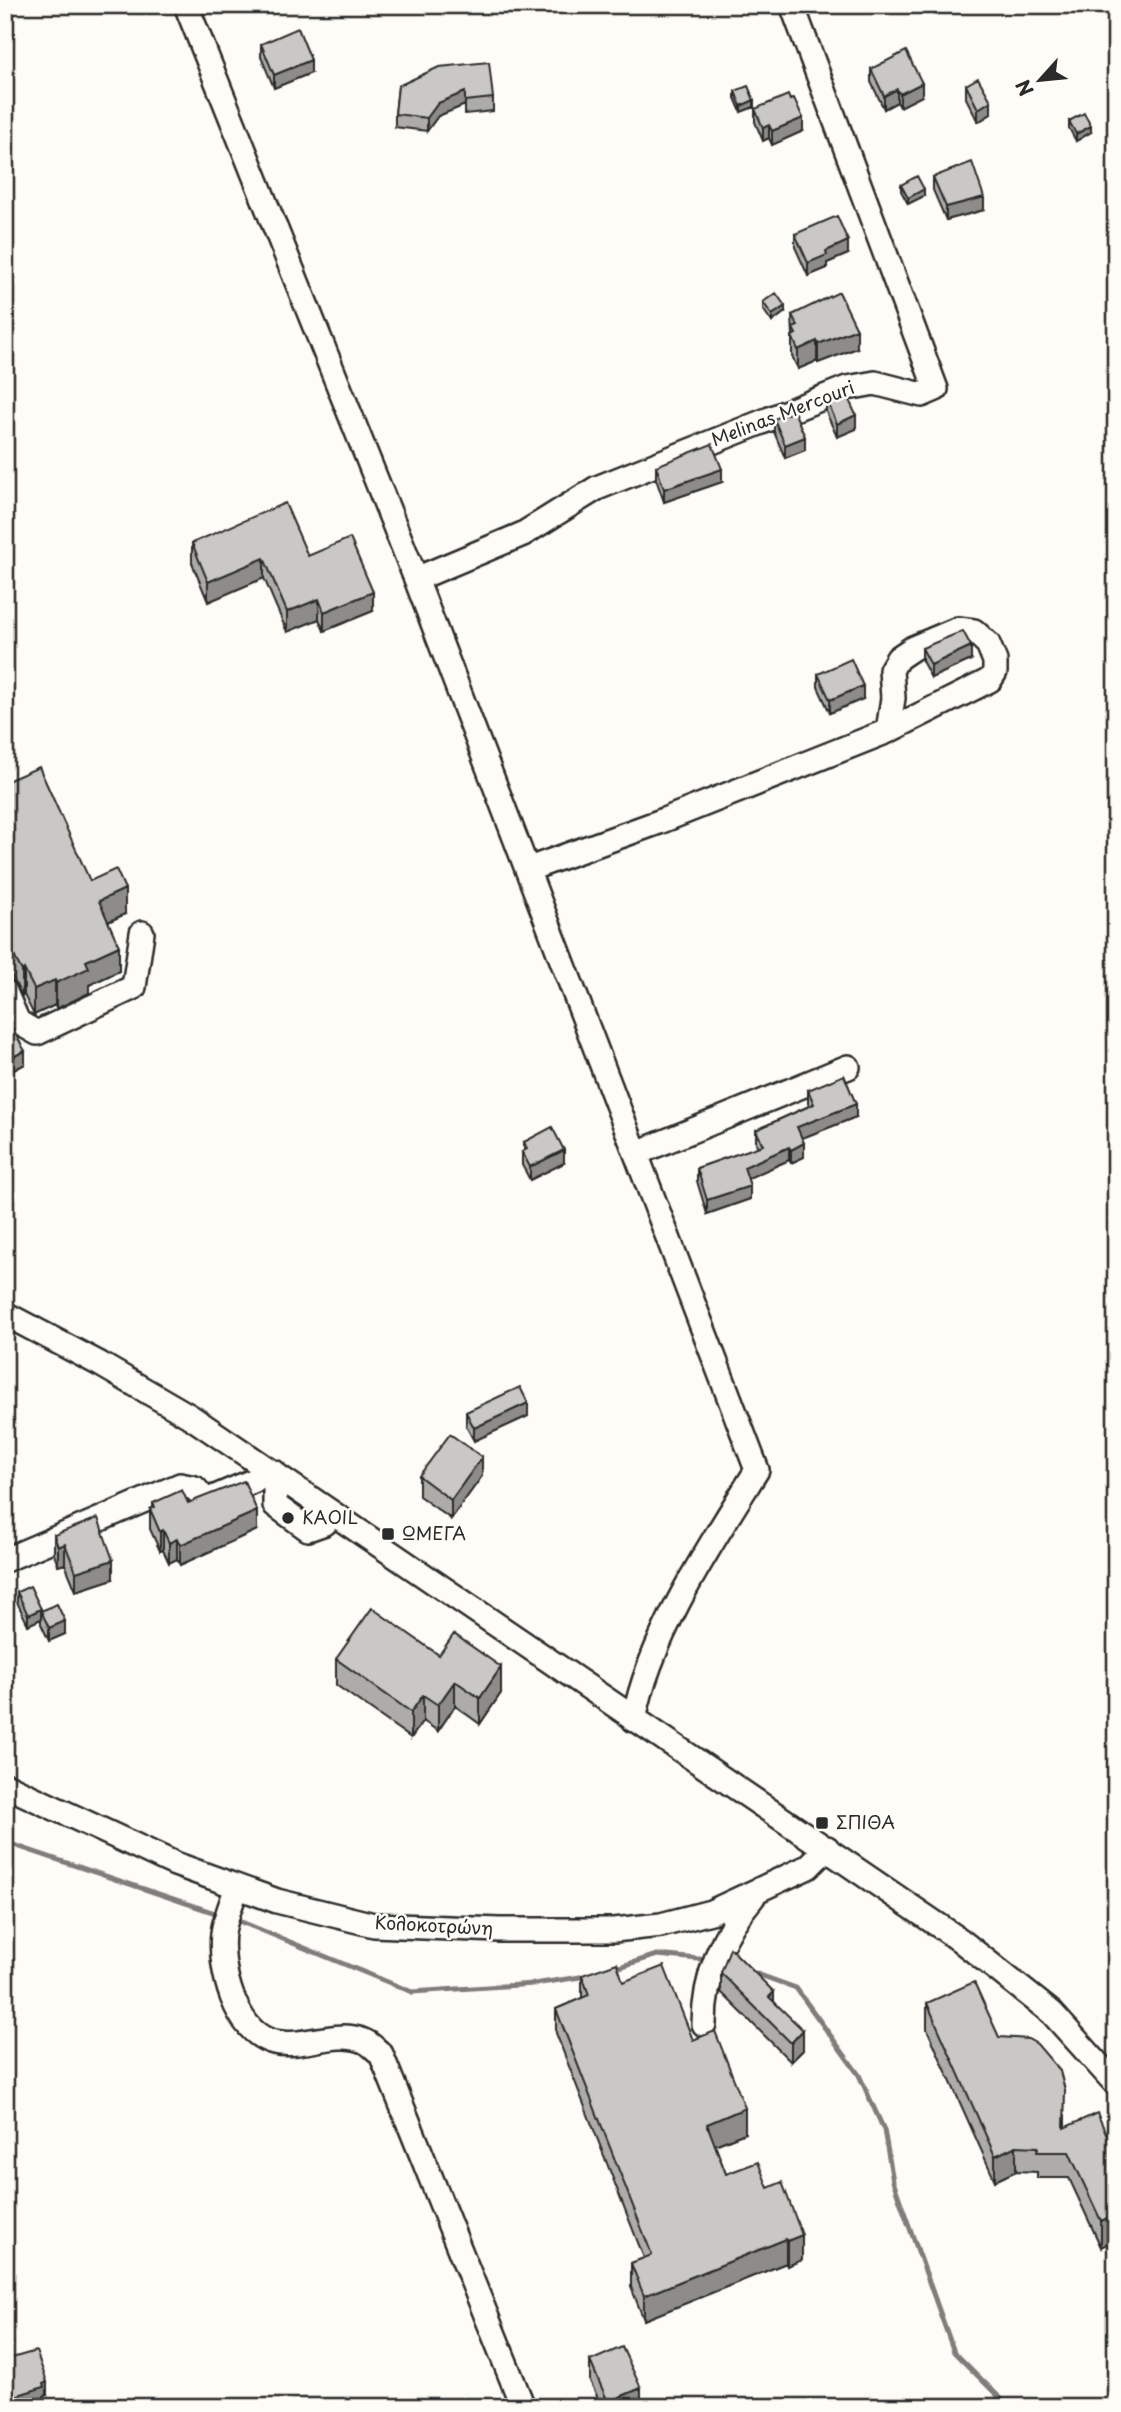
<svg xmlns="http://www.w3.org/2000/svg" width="1121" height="2412" font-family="'Playpen Sans',sans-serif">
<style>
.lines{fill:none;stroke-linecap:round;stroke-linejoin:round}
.stream{stroke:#7e7d7b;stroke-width:5}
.minor-casing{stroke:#2b2b2b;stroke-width:28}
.minor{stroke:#fdfcf7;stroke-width:23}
.wall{fill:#adaca9;stroke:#2b2b2b;stroke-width:2}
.shaded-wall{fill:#8d8c89;stroke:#2b2b2b;stroke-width:2}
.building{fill:#c9c8c4;stroke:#2b2b2b;stroke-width:2}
.poi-dot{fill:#2b2b2b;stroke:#fdfcf7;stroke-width:2.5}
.labels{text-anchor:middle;stroke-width:5;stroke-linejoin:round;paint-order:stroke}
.street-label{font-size:18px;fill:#2b2b2b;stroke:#fdfcf7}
.poi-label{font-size:18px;fill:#2b2b2b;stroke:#fdfcf7;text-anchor:start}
</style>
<rect width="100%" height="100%" fill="#fdfcf7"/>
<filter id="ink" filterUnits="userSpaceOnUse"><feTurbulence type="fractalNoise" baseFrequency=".0143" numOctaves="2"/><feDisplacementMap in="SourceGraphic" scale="14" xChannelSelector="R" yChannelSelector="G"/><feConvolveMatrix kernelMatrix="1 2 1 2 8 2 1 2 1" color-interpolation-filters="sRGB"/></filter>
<g filter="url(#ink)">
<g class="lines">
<path class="stream" d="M5,1842L221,1915
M234,1919L412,1992L534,1984L587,1976
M613,1969L657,1955L709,1960
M749,1971L796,1988L859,2075L884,2130L893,2181L954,2352L1009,2407"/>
<defs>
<path id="minor" d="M186,5L416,579L757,1470C712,1542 649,1637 634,1720
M416,579L523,534L597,488L847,388L875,383L922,395L936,389L792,5
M529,869L659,822L888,731L893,698L891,670L898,658L913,648L958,629L974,631L988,644L995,661V672L990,680L888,731
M5,992L18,1022L37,1033L134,987L142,933
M637,1153L848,1067
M5,1314L100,1364L191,1417L960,1940L1052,2013L1116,2084
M275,1489V1505L308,1529L325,1523
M5,1560L180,1485L195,1488L206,1501L274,1472
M5,1785L175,1864L277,1901L374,1925L499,1930H614L661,1925L711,1912L808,1867L827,1848
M237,1887C232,1902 225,1918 223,1933C219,1968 235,2033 274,2042C303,2049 336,2029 364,2041C370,2043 376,2050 381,2054L523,2407
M704,2024C704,1976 723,1932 753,1897"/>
</defs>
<use href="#minor" class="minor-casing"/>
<use href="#minor" class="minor"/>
</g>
<path class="wall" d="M261,44L311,73L274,88L261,57Z
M871,69L922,96L900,107L897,102L884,109L871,82Z
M966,85L991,114L978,122L966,98Z
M398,86L493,98V111L465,114V105L438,116L427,131L395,127V114Z
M735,91L754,107L741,112L735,98Z
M755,109L803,131L772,145L769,138L763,141L755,122Z
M1069,121L1091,132L1076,141L1069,128Z
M933,177L984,210L946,220L933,190Z
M901,185L924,196L908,204L901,191Z
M795,234L848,254L827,263V268L808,276L795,247Z
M763,302L785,312L772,322L763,309Z
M792,315L857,348L818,363L817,361L798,369L792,356V336H793Z
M826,398L856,429L837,437L826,412Z
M774,419L805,450L785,458L774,432Z
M656,466L722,482L664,502L656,479Z
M192,543L308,556L373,611L324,631L319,619L287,632L264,578L208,602L192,563Z
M922,648L971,660L931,678L922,661Z
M818,674L863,699L830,713L818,687Z
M5,782L90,881L125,914L108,922L119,971L89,985V993L56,1009L55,1005L34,1015L24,995L22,996L14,981L5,962Z
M5,1015L25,1064L8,1073L5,1066Z
M808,1090L856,1117L802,1138L804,1157L791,1163L789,1160L748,1178L750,1199L707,1214L697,1181V1168L758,1147L756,1143V1130L809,1106L808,1103Z
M524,1142L564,1163L530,1180L522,1165V1152L524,1151Z
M466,1412L528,1416L474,1441L466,1426Z
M419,1476H482L451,1519L419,1496Z
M153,1503H188L257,1530L180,1565L177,1559L169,1563L163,1550L160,1551L150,1529V1509L153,1508Z
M54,1535L113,1579L76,1591L65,1564L58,1566L54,1554Z
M17,1592L41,1619L28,1625L17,1602Z
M41,1611L65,1634L49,1641L41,1624Z
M439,1655L501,1693L480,1724L455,1706L438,1731L423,1721L411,1738L336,1685V1659Z
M721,1973L774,2001L803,2050L791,2062L721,1992Z
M582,1975L623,1982L693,2040L745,2133L715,2145L726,2174L768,2188L802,2260L787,2266L786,2263L644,2320L631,2287V2263L644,2258L556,2033V2009L582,1998Z
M927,2003L999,2037L1065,2115V2128L1116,2155L1101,2247L1069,2178H1037V2172L1016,2171L995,2181L927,2029Z
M5,2360L47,2395L44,2396V2400L22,2407H15L12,2399L8,2401L5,2392Z
M590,2361L641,2407H602L590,2381Z"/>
<path class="shaded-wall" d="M311,60V73L274,88V75Z
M922,83V96L900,107V94Z
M897,89V102L884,109V96Z
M465,92V105L438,116L427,131V118L438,103Z
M754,100V107L741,112V106Z
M991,101V114L978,122V109Z
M803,118V131L772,145V131Z
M769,125V138L763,141V128Z
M1091,126V132L1076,141V134Z
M924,189V196L908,204V198Z
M984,197V210L946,220V207Z
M848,241V254L827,263V268L808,276V263L826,251Z
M785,306V312L772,322V315Z
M857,329V348L818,363V344Z
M817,341V361L798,369V350Z
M856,415V429L837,437V424Z
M805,437V450L785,458V445Z
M722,469V482L664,502V489Z
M264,558V578L208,602V582Z
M373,592V611L324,631V612Z
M319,599V619L287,632V612Z
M971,646V660L931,678V665Z
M863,686V699L830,713V700Z
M125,889V914L99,926V901Z
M119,946V971L89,985V993L56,1009V983L86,961Z
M24,969V995L22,996V971Z
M55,980V1005L34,1015V989Z
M25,1051V1064L8,1073V1059Z
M856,1104V1117L797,1140V1127Z
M804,1143V1157L791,1163V1150Z
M789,1147V1160L744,1180V1167Z
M564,1150V1163L530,1180V1167Z
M750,1186V1199L707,1214V1200Z
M528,1403V1416L474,1441V1428Z
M482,1457V1476L451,1519V1500Z
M257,1511V1530L180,1565V1545Z
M163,1530V1550L160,1551V1532Z
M177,1539V1559L169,1563V1543Z
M65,1544V1564L58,1566V1547Z
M113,1560V1579L76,1591V1572Z
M41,1609V1619L28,1625V1615Z
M65,1621V1634L49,1641V1628Z
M501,1667V1693L480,1724V1698Z
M455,1681V1706L438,1731V1705Z
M423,1695V1721L411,1738V1712Z
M774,1992V2011L769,1997Z
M803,2030V2050L791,2062V2043Z
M745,2108V2133L707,2148V2124Z
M1016,2146V2171L995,2181V2156Z
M1116,2214V2240L1101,2247V2221Z
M802,2235V2260L787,2266V2241Z
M786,2239V2263L644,2320V2296Z
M47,2382V2395L44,2396V2400L22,2407H15V2396Z
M12,2386V2399L8,2401V2387Z
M641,2388V2407H608V2402Z"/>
<path class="building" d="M298,28L311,60L274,75L261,44Z
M906,51L922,83L900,94L897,89L884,96L871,69Z
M489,62L493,98L465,101V92L438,103L427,118L395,114L398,86L439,67Z
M978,78L991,101L978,109L966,85Z
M748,86L754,100L741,106L735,91Z
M788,95L790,100L794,98L803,118L772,131L769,125L763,128L755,109Z
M1084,113L1091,126L1076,134L1069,121Z
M972,162L984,197L946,207L933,177Z
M917,176L924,189L908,198L901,185Z
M837,216L848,241L826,251L827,255L808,263L795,234Z
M839,292L857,329L818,344L817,341L798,350L792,336L796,334L793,328L798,326L792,315Z
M776,293L785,306L772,315L763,302Z
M845,391L856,415L837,424L826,398Z
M794,411L805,437L785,445L774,419Z
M712,444L722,469L664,489L656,466Z
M285,503L308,556L350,538L373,592L324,612L319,599L287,612L264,558L208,582L192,543Z
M963,631L971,646L931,665L922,648Z
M851,659L863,686L830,700L818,674Z
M39,767L90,881L116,869L125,889L99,901L119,946L86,961L89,968L56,983L55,980L34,989L24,969L22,971L14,956L5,937V782Z
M5,1015L25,1051L8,1059L5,1053Z
M844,1075L856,1104L797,1127L804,1143L791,1150L789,1147L744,1167L750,1186L707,1200L697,1168L763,1145L756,1130L814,1104L808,1090Z
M552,1127L564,1150L530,1167L522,1152L527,1149L524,1142Z
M520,1387L528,1403L474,1428L466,1412Z
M450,1434L482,1457L451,1500L419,1476Z
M244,1481L257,1511L180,1545L177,1539L169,1543L163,1530L160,1532L150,1509L155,1507L153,1503L182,1490L188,1503Z
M98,1518L113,1560L76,1572L65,1544L58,1547L54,1535Z
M30,1586L41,1609L28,1615L17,1592Z
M57,1604L65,1621L49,1628L41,1611Z
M372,1608L439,1655L454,1634L501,1667L480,1698L455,1681L438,1705L423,1695L411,1712L336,1659Z
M730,1948L774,1992L769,1997L803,2030L791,2043L721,1973Z
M617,1963L623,1982L664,1966L693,2040L715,2031L745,2108L707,2124L726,2174L758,2162L768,2188L782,2182L802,2235L787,2241L786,2239L644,2296L631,2263L652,2255L556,2009L589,1995L582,1975Z
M974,1982L999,2037L1028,2039L1037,2044L1060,2071L1065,2090L1064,2128L1097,2113L1116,2155V2214L1101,2221L1069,2152H1037L1038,2147L1016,2146L995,2156L927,2003Z
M622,2347L641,2388L608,2402L590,2361Z
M36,2351L47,2382L43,2384L44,2387L15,2396L12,2386L8,2387L5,2379V2360Z"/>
</g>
<g class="poi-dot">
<circle cx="288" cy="1518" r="7"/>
<rect x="381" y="1527" width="14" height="14" rx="3.5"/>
<rect x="815" y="1816" width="14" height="14" rx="3.5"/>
</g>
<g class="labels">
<g class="street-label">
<text transform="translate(783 414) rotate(-21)" y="6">Melinas Mercouri</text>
<text transform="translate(434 1926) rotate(3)" y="6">Κολοκοτρώνη</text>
</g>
<g class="poi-label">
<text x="302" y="1524">KAOIL</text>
<text x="402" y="1540">ΩΜΕΓΑ</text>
<text x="836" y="1829">ΣΠΙΘΑ</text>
</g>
</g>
<rect width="1121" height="2412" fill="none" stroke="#fdfcf7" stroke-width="28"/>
<rect x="14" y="14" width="1093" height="2384" fill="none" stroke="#2b2b2b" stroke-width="2.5" filter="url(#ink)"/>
<g transform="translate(1040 80) rotate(243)" stroke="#fdfcf7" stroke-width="5" paint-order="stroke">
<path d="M0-5L12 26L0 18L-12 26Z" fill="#2b2b2b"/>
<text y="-10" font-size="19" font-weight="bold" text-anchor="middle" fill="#2b2b2b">N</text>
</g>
</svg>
